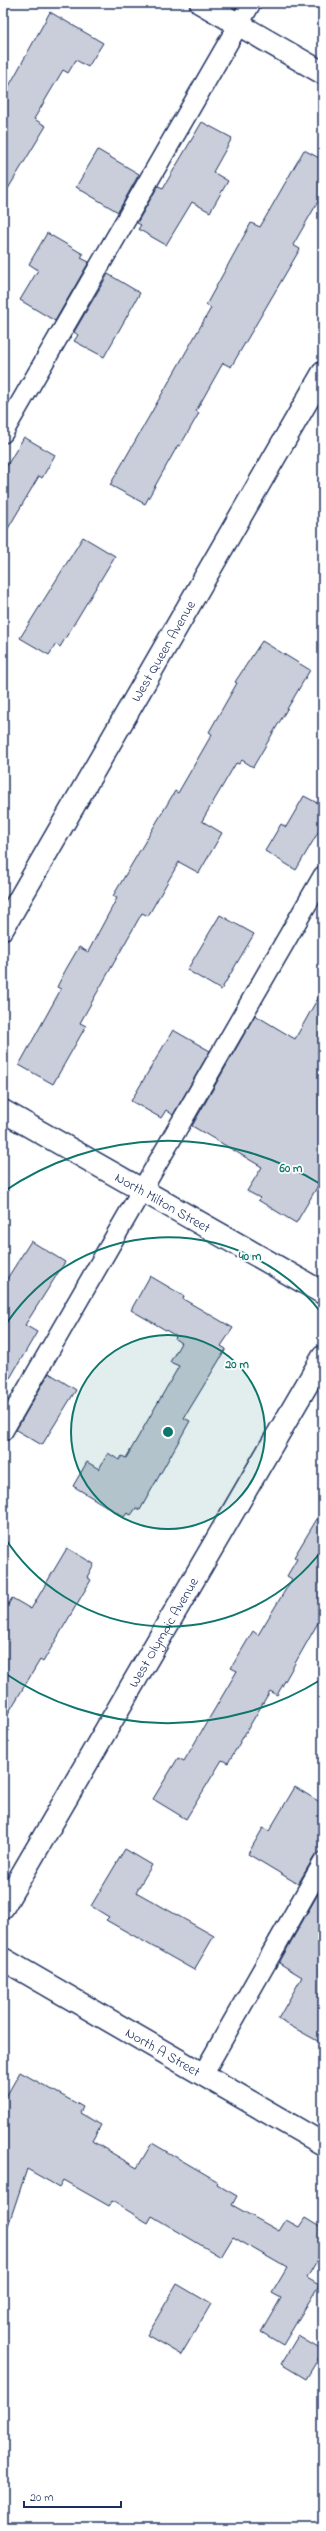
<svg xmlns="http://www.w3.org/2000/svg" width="326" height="2531" font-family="'Indie Flower',sans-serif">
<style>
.building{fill:#caceda;stroke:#1b2f5e}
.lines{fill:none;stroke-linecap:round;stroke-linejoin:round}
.service-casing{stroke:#1b2f5e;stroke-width:22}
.minor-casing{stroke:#1b2f5e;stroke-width:25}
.tertiary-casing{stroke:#1b2f5e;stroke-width:25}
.secondary-casing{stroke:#1b2f5e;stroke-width:25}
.service{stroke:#fff;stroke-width:19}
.minor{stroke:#fff;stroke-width:22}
.tertiary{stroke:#fff;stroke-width:22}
.secondary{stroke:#fff;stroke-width:22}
.ring{fill:none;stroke:#0f766e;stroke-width:2}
.labels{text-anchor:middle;stroke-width:3.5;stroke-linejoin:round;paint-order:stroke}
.street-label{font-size:14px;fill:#1b2f5e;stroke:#fff}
.centre{fill:#0f766e;stroke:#fff;stroke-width:2}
.ring-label{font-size:12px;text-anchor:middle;font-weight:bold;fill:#0f766e;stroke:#fff;stroke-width:3.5;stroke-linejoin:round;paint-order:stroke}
</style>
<rect width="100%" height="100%" fill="#fff"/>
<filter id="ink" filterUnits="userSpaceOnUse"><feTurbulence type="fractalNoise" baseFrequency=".025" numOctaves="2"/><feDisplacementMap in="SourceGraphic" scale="8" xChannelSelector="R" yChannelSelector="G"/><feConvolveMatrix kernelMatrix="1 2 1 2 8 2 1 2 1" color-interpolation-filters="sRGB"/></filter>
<g filter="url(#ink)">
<path class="building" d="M50,12L103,43L88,67L76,60L68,73L63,70L34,119L46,126L3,197V97Z
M202,122L232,138L213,172L228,181L210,212L192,202L166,245L138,229L141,225L137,223L158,186L163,188Z
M98,150L139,174L118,212L76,187Z
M304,150L323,160V193L293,245L300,249L231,367L223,363L196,411L199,413L180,446L178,445L145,504L110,485L211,308L206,305L251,223L260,227Z
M47,233L83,254L81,258L89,262L55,321L20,300L38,270L29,264Z
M108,274L140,293L104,357L74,341L78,335L74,332Z
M24,437L55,455L42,478L39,476L3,537V472Z
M83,537L115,556L60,647L56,644L49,655L20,638Z
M262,641L310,670L253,767L242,760L239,764L236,763L202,821L222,833L199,873L179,862L148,916L142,913L80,1023L86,1026L53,1084L19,1065L61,989L57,987L65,971L79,947L88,952L117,898L113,896L175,791L178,793L212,734L209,732L237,683L235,682Z
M304,796L323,806V824L296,870L265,851L281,824L286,827Z
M220,915L254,934L221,990L187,970Z
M323,989V1177L296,1223L258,1200L260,1198L247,1191L262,1167L192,1126L255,1015L295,1039Z
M173,1030L210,1051L173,1115L166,1110L161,1118L131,1101Z
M31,1241L65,1262L25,1325L37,1332L3,1390V1285Z
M150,1276L184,1296L183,1299L233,1328L221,1346L226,1349L184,1418L190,1421L140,1510L136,1508L131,1515L127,1513L124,1517L73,1486L87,1462L99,1469L108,1453L119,1460L122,1456L126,1458L179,1366L170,1362L181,1343L175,1339L176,1336L131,1310Z
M49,1373L76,1390L42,1445L16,1430Z
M323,1509V1614L277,1695L270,1691L228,1763L222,1760L186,1819L153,1799L178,1758L184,1761L237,1671L231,1668L253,1631L258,1635L292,1579L287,1576L297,1559L294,1557Z
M67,1548L94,1564L87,1577L91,1580L43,1662L40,1660L3,1722V1613L12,1598L31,1609Z
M295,1787L323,1804V1852L314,1857L298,1884L248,1854L263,1828L269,1831Z
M125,1849L152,1865L136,1892L214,1936L194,1970L106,1920L109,1917L91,1906Z
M323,1885V2044L278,2019L302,1977L279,1963Z
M20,2072L83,2107L80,2113L101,2125L92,2141L137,2168L152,2143L217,2181L216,2184L237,2196L232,2205L279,2231L286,2220L299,2227L305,2218L323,2229V2250L307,2278L319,2285L283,2345L261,2332L281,2298L272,2293L287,2268L233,2237L221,2257L152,2216L148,2223L112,2201L109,2206L63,2180L59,2187L27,2169L8,2226L3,2225V2102Z
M177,2284L211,2304L181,2355L147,2335Z
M298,2336L323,2351L306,2379L281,2364Z"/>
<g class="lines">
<defs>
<path id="service" d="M3,433L251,3
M3,1431L323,876
M203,2074L323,1863"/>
<g id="minor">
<path id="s1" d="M3,928L323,373"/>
<path id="s2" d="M3,1111L323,1293"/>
<path id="s3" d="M3,1907L323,1357"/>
</g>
<g id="tertiary">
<path id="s4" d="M3,1959L323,2144"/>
</g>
<path id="secondary" d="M201,3L323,73"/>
</defs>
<use href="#service" class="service-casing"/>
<use href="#minor" class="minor-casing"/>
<use href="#tertiary" class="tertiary-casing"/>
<use href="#secondary" class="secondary-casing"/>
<use href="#service" class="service"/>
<use href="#minor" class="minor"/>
<use href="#tertiary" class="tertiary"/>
<use href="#secondary" class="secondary"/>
</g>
</g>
<circle cx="168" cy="1432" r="97" fill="#0f766e" fill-opacity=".12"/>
<g class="ring">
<circle cx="168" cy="1432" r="97"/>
<path d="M323 1549A194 194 0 0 1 3 1535M3 1329A194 194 0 0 1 323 1315"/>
<path d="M322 1679A291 291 0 0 1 3 1672M3 1192A291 291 0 0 1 322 1185"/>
</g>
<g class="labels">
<g class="street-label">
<text dy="5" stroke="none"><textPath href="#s1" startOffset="320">West Queen Avenue</textPath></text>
<text dy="5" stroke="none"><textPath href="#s2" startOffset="184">North Milton Street</textPath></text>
<text dy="5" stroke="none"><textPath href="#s3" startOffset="318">West Olympic Avenue</textPath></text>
<text dy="5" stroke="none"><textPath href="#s4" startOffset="185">North A Street</textPath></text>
</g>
</g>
<circle cx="168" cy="1432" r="6" class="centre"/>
<g class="ring-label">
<text x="291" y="1172">60 m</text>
<text x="250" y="1260">40 m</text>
<text x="237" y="1368">20 m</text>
</g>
<rect width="326" height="2531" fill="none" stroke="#fff" stroke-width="16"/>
<rect x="8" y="8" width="310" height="2515" fill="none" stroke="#1b2f5e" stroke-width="1.5" filter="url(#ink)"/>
<path d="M24 2501v6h97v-6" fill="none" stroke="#1b2f5e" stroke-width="2"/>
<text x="30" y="2501" font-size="12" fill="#1b2f5e" stroke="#ffffff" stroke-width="3" paint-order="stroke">20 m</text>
</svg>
